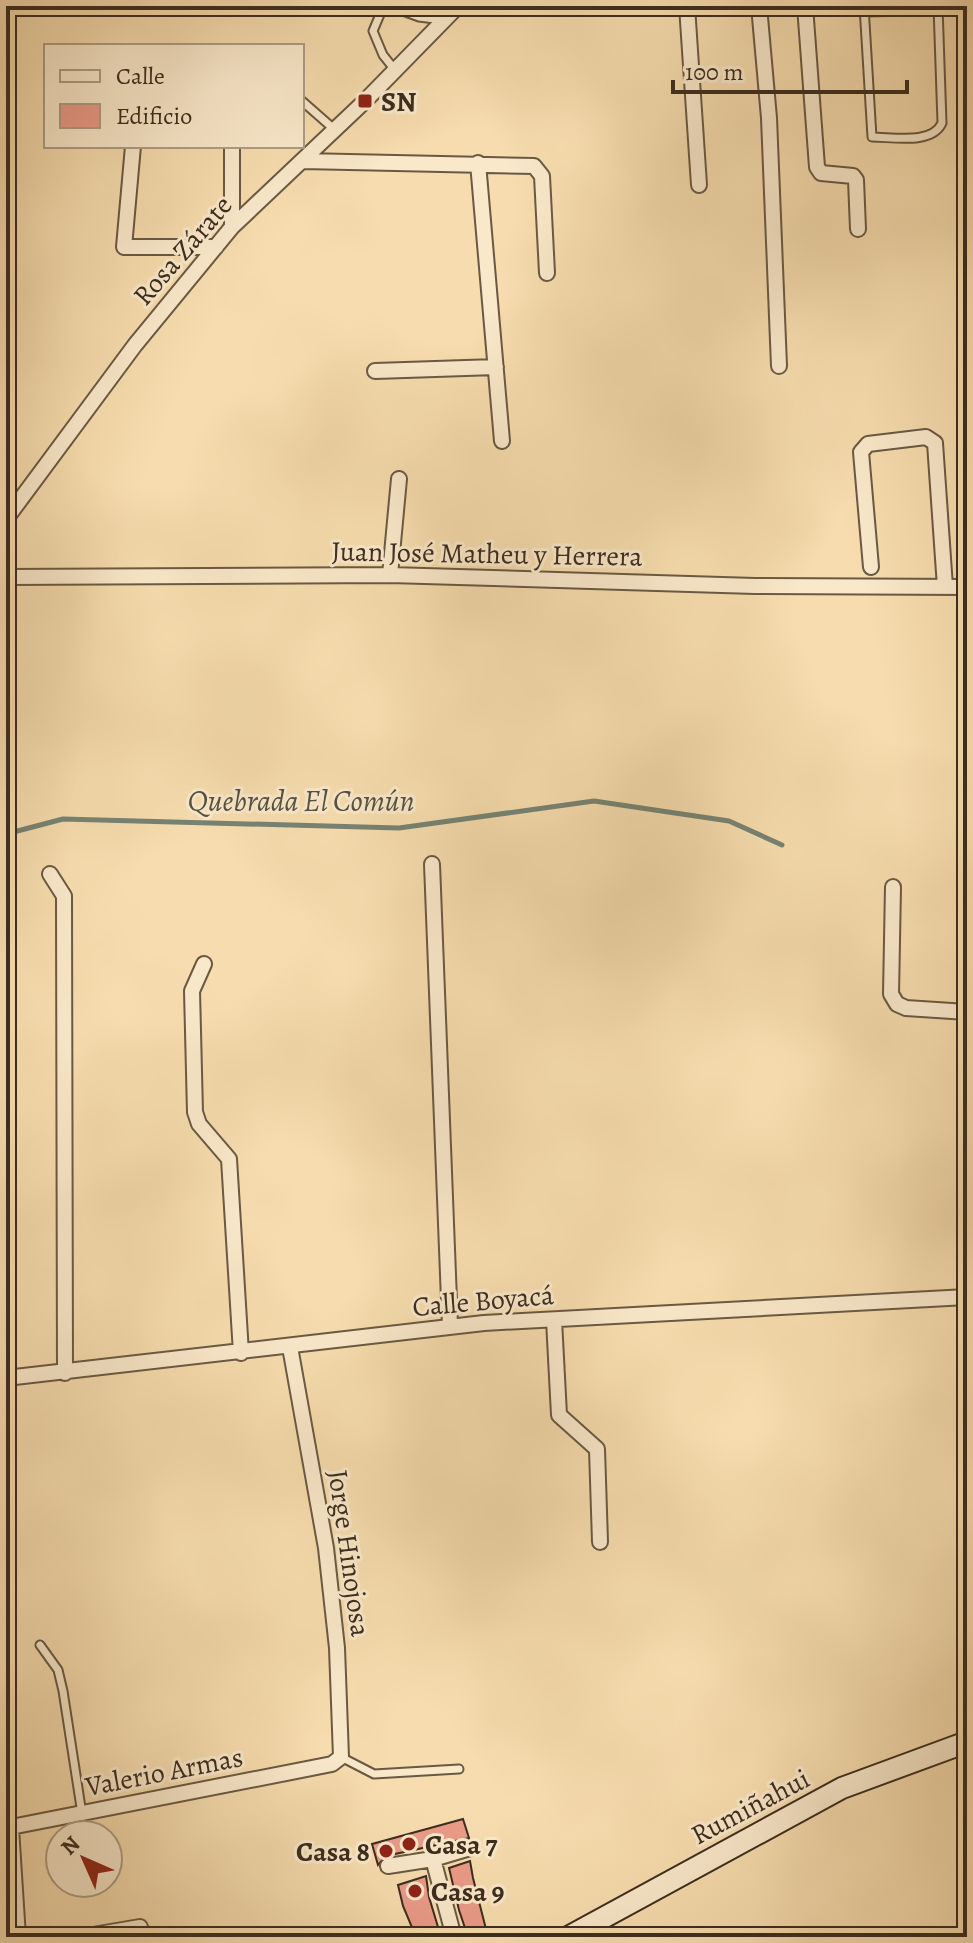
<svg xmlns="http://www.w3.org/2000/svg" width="973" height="1943" font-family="Alegreya,serif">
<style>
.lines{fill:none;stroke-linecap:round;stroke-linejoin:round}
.stream{stroke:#768373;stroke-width:5}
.building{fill:#ea9b88;stroke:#3c2d1e;stroke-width:2}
.lane-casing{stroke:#6a5942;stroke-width:11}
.street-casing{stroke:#6a5942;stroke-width:18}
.secondary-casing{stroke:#3c2d1e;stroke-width:24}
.lane{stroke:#f9e8ca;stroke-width:7}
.street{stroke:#f9e8ca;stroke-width:14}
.secondary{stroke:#f9e8ca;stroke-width:20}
.poi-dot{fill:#8f2418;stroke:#f9e8ca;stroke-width:3}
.labels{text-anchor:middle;stroke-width:6;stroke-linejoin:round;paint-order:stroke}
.poi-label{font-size:28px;font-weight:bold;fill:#3c2d1e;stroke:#f9e8ca;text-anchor:start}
.street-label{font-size:28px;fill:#3c2d1e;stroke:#f9e8ca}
.water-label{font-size:30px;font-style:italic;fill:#545142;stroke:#f9e8ca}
</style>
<rect width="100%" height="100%" fill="#f6dcae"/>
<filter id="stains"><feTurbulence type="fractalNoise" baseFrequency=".0025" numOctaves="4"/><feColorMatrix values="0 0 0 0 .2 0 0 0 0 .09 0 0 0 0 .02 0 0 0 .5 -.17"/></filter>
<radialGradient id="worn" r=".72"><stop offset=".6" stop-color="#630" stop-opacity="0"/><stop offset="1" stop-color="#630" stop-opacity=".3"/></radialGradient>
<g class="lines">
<path class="stream" d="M6,834L63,819L399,828L594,801L729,821L782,845"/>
</g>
<path class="building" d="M463,1819L469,1838L386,1856L378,1865L372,1844Z
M470,1861L473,1878L488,1937H468L459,1910L449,1868Z
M426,1876L429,1897L441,1937H416L403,1906L398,1885Z"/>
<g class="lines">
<defs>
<path id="lane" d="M864,6L872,137C893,137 932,145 942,123L938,6
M864,12L913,11L914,6
M395,70L383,55L373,31L381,12L392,7L419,17L443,20
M302,101L335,130
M40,1645L58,1670L63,1691L82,1814
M341,1757L374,1774L459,1769"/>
<path id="street" d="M687,6L699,185
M759,6L769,118L779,366
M805,6L817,167L821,173L853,176L856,180L858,229
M133,146L124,247H216
M232,146V227
M303,161L534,166L542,176L547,273
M478,163L502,441
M375,371L496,367
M6,519L135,345L232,227L365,101L458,6
M871,567L861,452L868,444L926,437L935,443L945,587
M390,575L399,479
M6,577L390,575L755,586L967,587
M432,864L450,1326
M50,874L64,896L65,1373
M893,887L891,994L897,1004L906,1008L967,1012
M204,964L192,991L195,1112L199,1124L229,1159L241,1353
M554,1320L559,1415L597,1449L600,1542
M6,1378L484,1323L967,1297
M6,1828L332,1764L341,1757L337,1648L326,1548L290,1347
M11,1828L18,1937
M433,1859L454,1937
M388,1866L433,1859L470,1848
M81,1937L140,1927"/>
<path id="secondary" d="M568,1937L842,1788L967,1742"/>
</defs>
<use href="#lane" class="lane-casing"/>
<use href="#street" class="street-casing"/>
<use href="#secondary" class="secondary-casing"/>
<use href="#lane" class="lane"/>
<use href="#street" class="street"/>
<use href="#secondary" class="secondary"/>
</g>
<g class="poi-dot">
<rect x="357" y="93" width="16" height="16" rx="4"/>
<circle cx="409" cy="1844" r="8"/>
<circle cx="386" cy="1851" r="8"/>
<circle cx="415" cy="1891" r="8"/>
</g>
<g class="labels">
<g class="poi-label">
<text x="381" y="111">SN</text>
<text x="425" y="1854">Casa 7</text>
<text x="370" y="1861" text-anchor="end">Casa 8</text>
<text x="431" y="1901">Casa 9</text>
</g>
<g class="street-label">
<text transform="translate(182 250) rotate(-49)" y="10">Rosa Zárate</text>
<text transform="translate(487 553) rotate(1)" y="10">Juan José Matheu y Herrera</text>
<text transform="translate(483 1300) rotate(-5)" y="10">Calle Boyacá</text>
<text transform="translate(350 1553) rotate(82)" y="10">Jorge Hinojosa</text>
<text transform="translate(164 1771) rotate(-11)" y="10">Valerio Armas</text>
<text transform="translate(750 1806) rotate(-28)" y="10">Rumiñahui</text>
</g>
<g class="water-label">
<text x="301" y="811">Quebrada El Común</text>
</g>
</g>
<rect width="973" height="1943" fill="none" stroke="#f6dcae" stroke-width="32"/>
<rect x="8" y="8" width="957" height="1927" fill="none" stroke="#3c2d1e" stroke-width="4"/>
<rect x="16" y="16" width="941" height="1911" fill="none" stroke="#3c2d1e" stroke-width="2"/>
<rect x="44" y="44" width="260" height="104" fill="#f9e8ca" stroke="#ad9d85" stroke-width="2"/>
<rect x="60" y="70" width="40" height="12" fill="#f9e8ca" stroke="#ad9d85" stroke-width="2"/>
<text x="116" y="84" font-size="24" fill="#3c2d1e">Calle</text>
<rect x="60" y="104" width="40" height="24" fill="#ea9b88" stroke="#ad9d85" stroke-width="2"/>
<text x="116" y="124" font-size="24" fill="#3c2d1e">Edificio</text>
<g transform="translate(84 1859) rotate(315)"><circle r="38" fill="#f9e8ca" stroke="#ad9d85" stroke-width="2"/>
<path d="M0-6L14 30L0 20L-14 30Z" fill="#8f2418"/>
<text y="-12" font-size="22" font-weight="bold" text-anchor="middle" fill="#3c2d1e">N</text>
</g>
<path d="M673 80v12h234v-12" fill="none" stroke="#3c2d1e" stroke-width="4"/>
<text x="685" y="80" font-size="24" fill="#3c2d1e" stroke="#f9e8ca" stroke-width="6" paint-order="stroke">100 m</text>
<rect width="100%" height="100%" filter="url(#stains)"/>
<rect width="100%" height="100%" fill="url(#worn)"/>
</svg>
